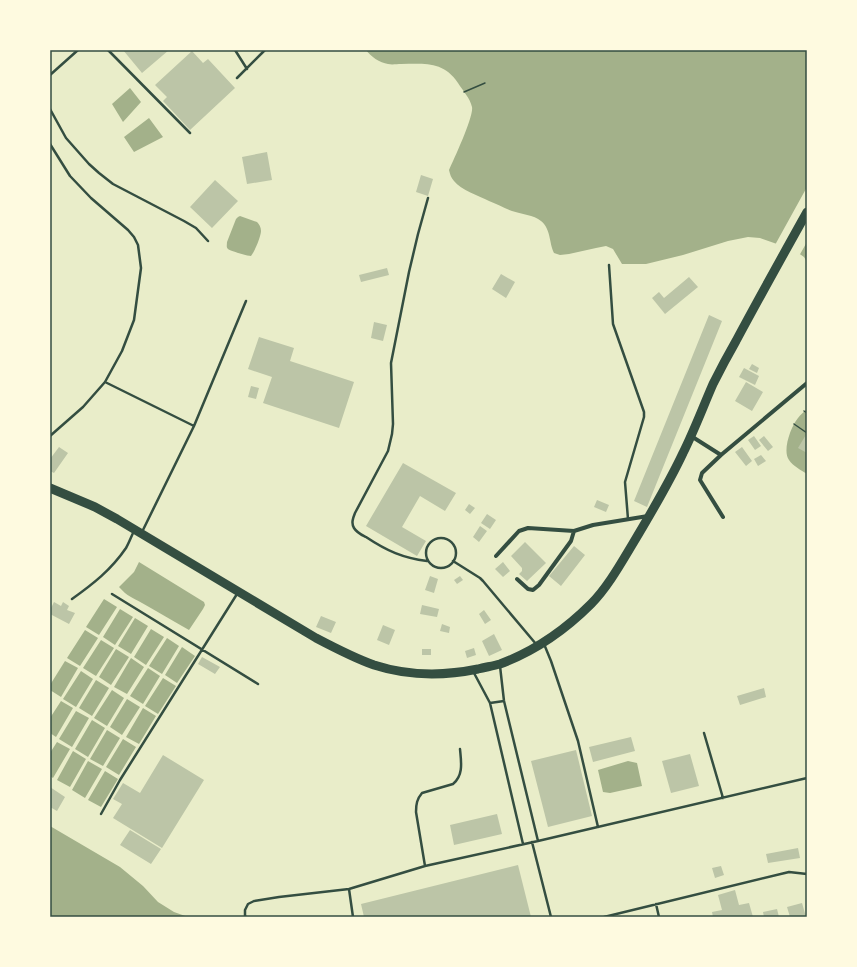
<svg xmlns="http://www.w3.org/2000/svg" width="857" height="967" font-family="Cabin,sans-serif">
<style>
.water{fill:#a3b18a}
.pier{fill:#e9edc9}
.building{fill:#bcc5a7}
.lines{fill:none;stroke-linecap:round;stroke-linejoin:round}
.path{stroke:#344e41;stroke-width:1.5}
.service{stroke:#344e41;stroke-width:2.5}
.minor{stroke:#344e41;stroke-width:4}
.trunk{stroke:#344e41;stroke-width:9}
.neatline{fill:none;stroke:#344e41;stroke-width:1.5}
</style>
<rect width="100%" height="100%" fill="#e9edc9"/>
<path class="water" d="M366,50H807V262L804,257L794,250L760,238L748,237L728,241L683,255L646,264H622L613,249L606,246L596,248L569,254L560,255L554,253C549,243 551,229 541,221C534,215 521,214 512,211C504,208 497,204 489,201C479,196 461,190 454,181C451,178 450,174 449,170C454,159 474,116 472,107C470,98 463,91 458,83C443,61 425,64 401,64C397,64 392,65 388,64C380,63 370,56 366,50Z
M130,88L141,102L123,122L112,104Z
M149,118L163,137L134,152L124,137Z
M240,216L257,222C259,224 261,227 261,231C261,236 255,251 251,256C247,256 231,251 228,249C226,247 227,245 227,242L236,219L238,217Z
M807,409V474C801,470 793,466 789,460C782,451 791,426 798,418C800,415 804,412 807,409Z
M139,562L204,602L205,605L203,609L189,630C173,621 158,612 142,603C132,597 128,597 119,587L134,572Z
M104,599L117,607L99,635L86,627Z
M120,609L133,617L115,645L103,637Z
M135,618L148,626L131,654L118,646Z
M151,629L164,637L146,665L134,657Z
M85,630L98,638L80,666L67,658Z
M167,638L179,646L162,674L149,666Z
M101,640L114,648L96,676L83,668Z
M182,647L195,656L177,683L165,675Z
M116,649L129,657L111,685L99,677Z
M131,658L144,667L127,694L114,687Z
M65,661L78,668L61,697L50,690V685Z
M148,668L160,676L143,704L130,696Z
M81,671L93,679L76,707L63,699Z
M163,678L176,686L158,714L145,706Z
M96,680L109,688L92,716L79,708Z
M112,690L124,698L107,726L94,718Z
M127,699L140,707L122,735L110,727Z
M61,701L73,708L56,737L50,733V718Z
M143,708L156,716L139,744L126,737Z
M76,711L89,718L72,747L59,739Z
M92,720L105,728L88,757L75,749Z
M107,730L120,738L103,766L90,759Z
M123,739L136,747L119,775L106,767Z
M57,742L70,749L53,778L50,776V753Z
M73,751L86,759L70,787L57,780Z
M88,761L102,769L85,798L72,790Z
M628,761L637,763L642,786L610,793L603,792L598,770Z
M105,771L118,779L101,807L88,800Z
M50,826L120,867L143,886L158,902L174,912L188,917H50Z"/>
<path class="pier" d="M807,187V242L799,256L793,252L775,245Z"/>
<path class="building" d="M123,50H169L142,73Z
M192,51L203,63L208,59L235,88L190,130L163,101L167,97L155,85Z
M267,152L272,180L247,184L242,157Z
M421,175L433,179L428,196L416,192Z
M215,180L238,201L212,228L190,207Z
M387,268L389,275L361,282L359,275Z
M501,274L515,282L506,298L492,289Z
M689,277L698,287L665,314L652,298L659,292L664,298Z
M709,315L722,321L647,507L634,501Z
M374,322L387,325L383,341L371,338Z
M259,337L294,348L290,361L354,382L339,428L263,403L272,377L248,369Z
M752,364L759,368L757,373L749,369Z
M744,368L759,376L755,385L739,377Z
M746,382L763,392L752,411L735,401Z
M251,386L259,388L256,399L248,397Z
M807,433V453L798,448Z
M754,436L761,446L755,450L748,440Z
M764,436L773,447L768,451L759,440Z
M59,447L68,453L54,473L50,471V459Z
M742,447L752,461L746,466L735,452Z
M761,455L766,461L758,466L754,459Z
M403,463L456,493L445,511L420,496L402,527L426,541L417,556L366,526Z
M597,500L609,505L606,512L594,507Z
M469,504L475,508L470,514L465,510Z
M487,514L496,520L490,529L481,523Z
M480,526L487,531L479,542L473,537Z
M525,542L546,563L527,581L519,574L522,571V568L511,556Z
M574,546L585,555L561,586L549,576Z
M503,562L510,571L503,577L495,569Z
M430,576L438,579L434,593L425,590Z
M460,576L463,580L457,584L454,580Z
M54,602L61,606L63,602L69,606L67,610L75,613L69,624L50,614V610Z
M422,605L439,609L437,617L420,614Z
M484,610L491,620L485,624L479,614Z
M321,616L336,622L331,633L316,627Z
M442,624L450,627L449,633L440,631Z
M383,625L395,630L389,645L377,640Z
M494,634L502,650L489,656L482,641Z
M474,648L476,655L467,658L465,651Z
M422,649H431V655H422Z
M202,657L220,667L215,674L198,664Z
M764,688L766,697L740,705L737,696Z
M631,737L635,751L593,762L589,747Z
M576,750L592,816L548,827L531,761Z
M690,754L699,786L671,793L662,761Z
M163,755L204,780L162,848L113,818L122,804L113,799L123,783L140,793Z
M50,787L65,797L57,811L50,807Z
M497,814L502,834L454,845L450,825Z
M130,830L161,849L151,864L120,845Z
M798,848L800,858L768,863L766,854Z
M518,865L531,917H364L361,904Z
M721,866L724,875L715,878L712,868Z
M735,890L739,905L749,903L753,917H713L712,912L722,910L718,895Z
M802,903L806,917H790L787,907Z
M777,909L779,917H764L763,912Z"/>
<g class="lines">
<path class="path" d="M464,92L485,83
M804,411L807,413
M794,424L807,433"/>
<path class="service" d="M108,50L190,133
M235,50L247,69
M50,75L78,50
M237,78L265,50
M50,109L66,138L89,164L99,173L113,184L184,221L196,228L208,241
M50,144L70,176L91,198L128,230L134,237L138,245L141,268L134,320L122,351L105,382L83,407L50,436
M609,265L613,324L644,412V417L625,482L628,519
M105,382L194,426L142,532
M194,426L246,301
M426 553a15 15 0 1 1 30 0a15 15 0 1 1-30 0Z
M427,561C403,558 387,551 366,537C362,535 357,533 354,528C351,523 353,518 355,513L388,451L392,434L393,424L391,363L409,272L418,234L428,198
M453,561L480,578L483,581L536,644
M112,594L258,684
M72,599C93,584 111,570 126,548C129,543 131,537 134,531
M544,644L551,661L578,741L598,827
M500,666L504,701L538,841
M474,673L490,703L523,844
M490,703L504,701
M704,733L723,798
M101,814L120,780L237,594
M532,842L551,917
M425,866L416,812C416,804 417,799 422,793L453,784C464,775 461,761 460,749
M349,889L353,917
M656,904L659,917
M246,917L245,916V910L248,904L254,901L279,897L349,889L425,866L538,841L807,778
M604,917L789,872L807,874"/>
<path class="minor" d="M691,436L721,455L807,383
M721,455L702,473L700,480L723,517
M496,556L519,531L528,528L574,531L593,525L648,516
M517,579L528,589L533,590L539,585L571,541L574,531"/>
<path class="trunk" d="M50,488L95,507L117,519L316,638C335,648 354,658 374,665C408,676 444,676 478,669C486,667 493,666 500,664C535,651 565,630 591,604C607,588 620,565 632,545C650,515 668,485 683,453C694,431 703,407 713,384C720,370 728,355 736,341C759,298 783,255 807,212"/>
</g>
<rect width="857" height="967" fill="none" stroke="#fefae0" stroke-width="102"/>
<rect x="51" y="51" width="755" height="865" class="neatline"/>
</svg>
